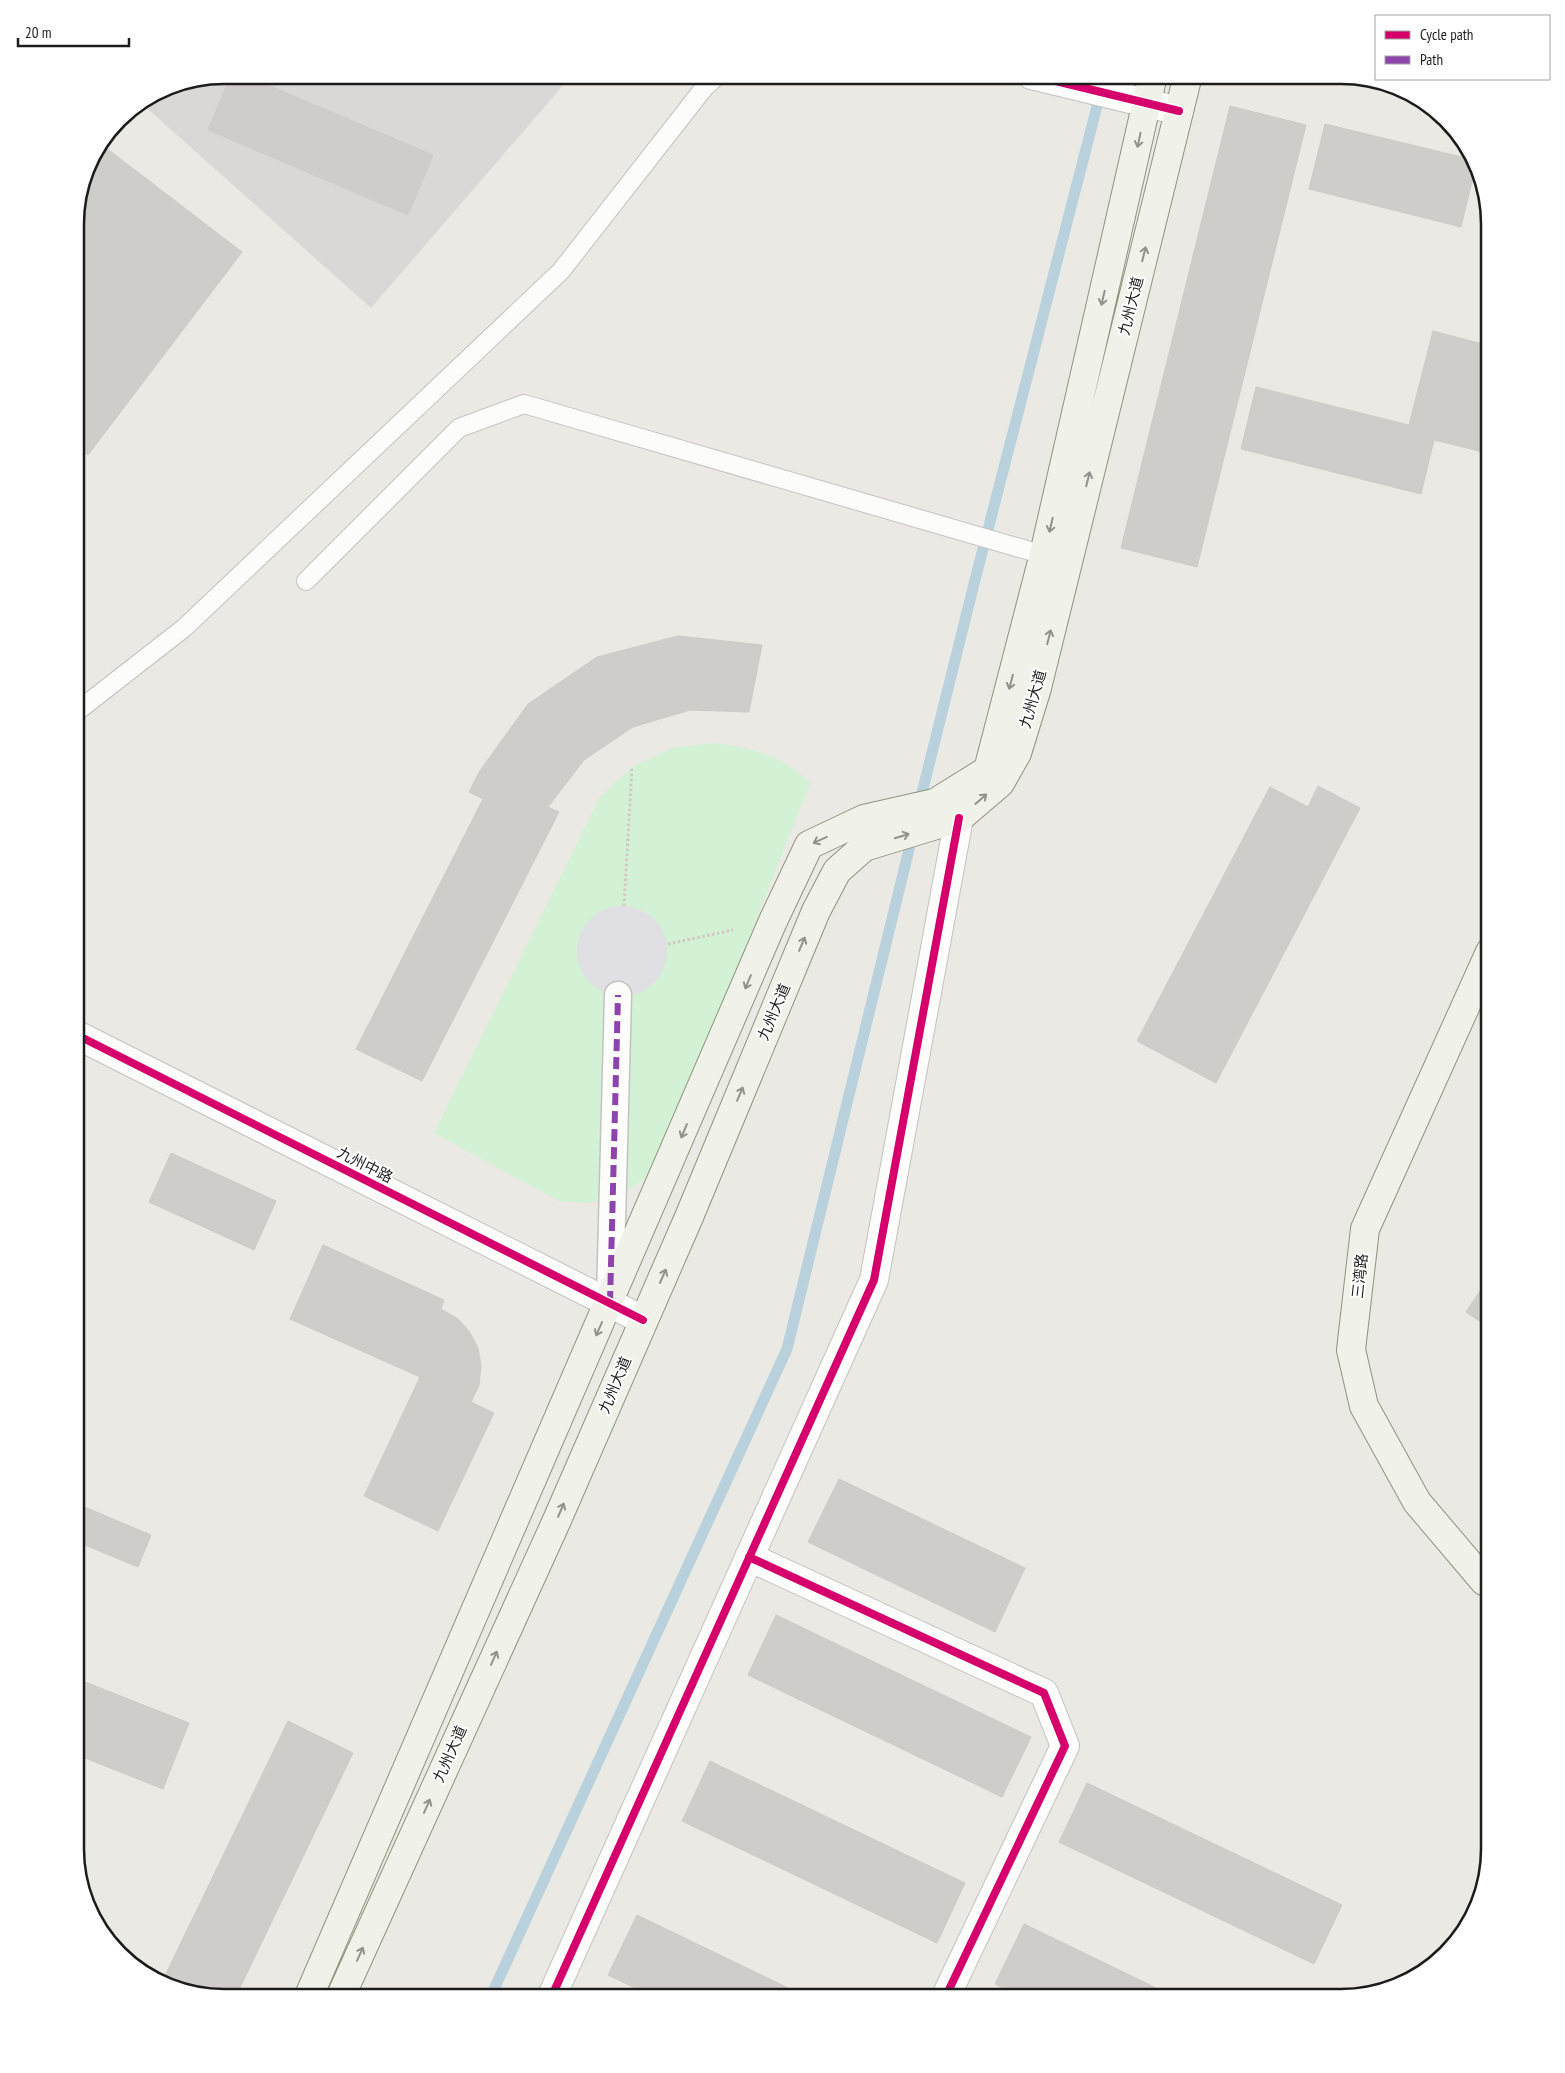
<svg xmlns="http://www.w3.org/2000/svg" width="1565" height="2073" font-family="'PT Sans Narrow','Noto Sans SC',sans-serif">
<style>
.residential{fill:#d9d8d6}
.park{fill:#d2f1d5}
.plaza{fill:#e0dfe3}
.lines{fill:none;stroke-linecap:round;stroke-linejoin:round}
.stream{stroke:#b8d1dd;stroke-width:11}
.building{fill:#cecdc9;stroke:#cdcbc5}
.service-casing{stroke:#c3c2c0;stroke-width:20}
.pedestrian-casing{stroke:#c3c2c0;stroke-width:29}
.minor-casing{stroke:#c3c2c0;stroke-width:30}
.tertiary-casing{stroke:#c3c2c0;stroke-width:30}
.secondary-casing{stroke:#8f937d;stroke-width:30}
.path{stroke:#d5c8c4;stroke-width:3;stroke-dasharray:2.5 2.5;stroke-linecap:butt}
.service{stroke:#fcfcfb;stroke-width:18}
.pedestrian{stroke:#fcfcfb;stroke-width:26}
.minor{stroke:#fcfcfb;stroke-width:28}
.tertiary{stroke:#fcfcfb;stroke-width:28}
.secondary{stroke:#f0f2e9;stroke-width:28}
.quiet{stroke:#8e44ad;stroke-width:6;stroke-dasharray:12 6;stroke-linecap:butt}
.cycleway-casing{stroke:#fff;stroke-width:11}
.cycleway{stroke:#d6006c;stroke-width:8}
.oneway{stroke:#91928d}
.labels{text-anchor:middle;stroke-width:4;stroke-linejoin:round;paint-order:stroke}
.street-label{font-size:15px;fill:#1c1c1c;stroke:#fff}
.rim{fill:none;stroke:#1c1c1c;stroke-width:2.5}
</style>
<rect width="100%" height="100%" fill="#eae9e4"/>
<path class="residential" d="M224,75H572L371,308L141,103L167,86Z"/>
<path class="park" d="M715,743C754,749 781,754 810,783L662,1159L642,1181L617,1196L588,1203L559,1201L434,1133L600,797L632,767L672,748Z"/>
<path class="plaza" d="M577 951a45 45 0 1 1 90 0a45 45 0 1 1-90 0Z"/>
<g class="lines">
<path class="stream" d="M919,805L974,584L1105,75
M490,1998L787,1349L913,833"/>
</g>
<path class="building" d="M231,75H244L433,155L408,215L208,130Z
M1230,106L1306,125L1197,567L1121,548Z
M1325,124L1474,160L1476,165L1461,227L1309,189Z
M101,144L242,252L88,455L75,446V214L90,158Z
M1433,331L1490,346V424L1483,452L1434,440L1421,494L1241,449L1256,387L1409,425Z
M678,636L762,645L749,712L690,710L633,727L584,760L548,807L559,812L422,1081L356,1049L483,799L469,792L479,772L528,704L597,657Z
M1318,786L1360,808L1216,1083L1137,1041L1270,787L1308,807Z
M171,1153L276,1201L254,1250L149,1202Z
M323,1245L444,1300L441,1309L457,1318L469,1331L478,1348L481,1366L479,1385L471,1402L494,1413L438,1531L364,1496L420,1377L290,1319Z
M1490,1276V1328L1466,1312Z
M839,1479L1025,1568L995,1632L808,1542Z
M75,1503L151,1535L138,1567L75,1541Z
M776,1615L1031,1737L1002,1797L748,1675Z
M75,1678L189,1723L163,1789L75,1754Z
M288,1721L353,1753L235,1998H223L162,1982Z
M710,1761L965,1883L937,1943L682,1821Z
M1087,1783L1342,1905L1314,1964L1059,1842Z
M637,1915L809,1998H656L608,1975Z
M1024,1924L1177,1998H1023L995,1984Z"/>
<g class="lines">
<defs>
<path id="service" d="M306,581L459,428L524,404L1054,558
M75,713L184,628L561,271L704,88L718,75"/>
<path id="pedestrian" d="M610,1297L618,995"/>
<path id="minor" d="M1031,75L1179,111
M749,1557L1044,1693L1065,1746L945,1998
M551,1998L874,1280L959,818"/>
<path id="tertiary" d="M75,1034L643,1320"/>
<path id="secondary" d="M1490,1584L1484,1581L1417,1502L1364,1406L1351,1350L1365,1229L1490,952
M308,1998L773,921L809,845L864,819L935,803L988,770L1044,554L1153,75
M340,1998L557,1520L689,1217L816,911L837,871L864,847L959,818L1000,783L1017,753L1037,688L1188,75"/>
</defs>
<use href="#service" class="service-casing"/>
<use href="#pedestrian" class="pedestrian-casing"/>
<use href="#minor" class="minor-casing"/>
<use href="#tertiary" class="tertiary-casing"/>
<use href="#secondary" class="secondary-casing"/>
<path class="path" d="M624,906L632,767
M668,944L733,930"/>
<use href="#service" class="service"/>
<use href="#pedestrian" class="pedestrian"/>
<use href="#minor" class="minor"/>
<use href="#tertiary" class="tertiary"/>
<use href="#secondary" class="secondary"/>
<path class="quiet" d="M610,1303L618,995"/>
<defs>
<path id="cycleway" d="M1031,75L1179,111
M75,1034L643,1320
M749,1557L1044,1693L1065,1746L945,1998
M551,1998L874,1280L959,818"/>
</defs>
<use href="#cycleway" class="cycleway-casing"/>
<use href="#cycleway" class="cycleway"/>
</g>
<defs><path id="oneway-shaft" d="M-6 0H5M1.5-3L5.5 0L1.5 3" fill="none" stroke-width="1.6" stroke-linecap="round" stroke-linejoin="round" transform="scale(1.25)"/></defs>
<g class="oneway">
<use href="#oneway-shaft" transform="translate(1139 140) rotate(102)"/>
<use href="#oneway-shaft" transform="translate(1144 254) rotate(-76)"/>
<use href="#oneway-shaft" transform="translate(1103 298) rotate(103)"/>
<use href="#oneway-shaft" transform="translate(1088 479) rotate(-76)"/>
<use href="#oneway-shaft" transform="translate(1051 525) rotate(103)"/>
<use href="#oneway-shaft" transform="translate(1049 637) rotate(-76)"/>
<use href="#oneway-shaft" transform="translate(1011 682) rotate(105)"/>
<use href="#oneway-shaft" transform="translate(981 799) rotate(-41)"/>
<use href="#oneway-shaft" transform="translate(902 836) rotate(-17)"/>
<use href="#oneway-shaft" transform="translate(820 840) rotate(155)"/>
<use href="#oneway-shaft" transform="translate(802 944) rotate(-67)"/>
<use href="#oneway-shaft" transform="translate(748 982) rotate(113)"/>
<use href="#oneway-shaft" transform="translate(740 1094) rotate(-67)"/>
<use href="#oneway-shaft" transform="translate(684 1131) rotate(113)"/>
<use href="#oneway-shaft" transform="translate(663 1276) rotate(-66)"/>
<use href="#oneway-shaft" transform="translate(599 1329) rotate(114)"/>
<use href="#oneway-shaft" transform="translate(561 1510) rotate(-67)"/>
<use href="#oneway-shaft" transform="translate(494 1658) rotate(-66)"/>
<use href="#oneway-shaft" transform="translate(427 1806) rotate(-66)"/>
<use href="#oneway-shaft" transform="translate(360 1954) rotate(-66)"/>
</g>
<g class="labels">
<g class="street-label">
<text transform="translate(1131 306) rotate(-76)" y="5">九州大道</text>
<text transform="translate(1033 699) rotate(-74)" y="5">九州大道</text>
<text transform="translate(774 1012) rotate(-67)" y="5">九州大道</text>
<text transform="translate(365 1165) rotate(27)" y="5">九州中路</text>
<text transform="translate(1360 1276) rotate(-84)" y="5">三湾路</text>
<text transform="translate(615 1385) rotate(-67)" y="5">九州大道</text>
<text transform="translate(450 1754) rotate(-66)" y="5">九州大道</text>
</g>
</g>
<path d="M0 0H1565V2073H0ZM224 84H1341A140 140 0 0 1 1481 224V1849A140 140 0 0 1 1341 1989H224A140 140 0 0 1 84 1849V224A140 140 0 0 1 224 84Z" fill="#fff" fill-rule="evenodd"/>
<path class="rim" d="M224 84H1341A140 140 0 0 1 1481 224V1849A140 140 0 0 1 1341 1989H224A140 140 0 0 1 84 1849V224A140 140 0 0 1 224 84Z"/>
<rect x="1375" y="15" width="175" height="65" fill="#ffffff" stroke="#a4a4a4"/>
<rect x="1385" y="31" width="25" height="8" fill="#d6006c" stroke="#a4a4a4"/>
<text x="1420" y="40" font-size="15" fill="#1c1c1c">Cycle path</text>
<rect x="1385" y="56" width="25" height="8" fill="#8e44ad" stroke="#a4a4a4"/>
<text x="1420" y="65" font-size="15" fill="#1c1c1c">Path</text>
<path d="M18 38v8h111v-8" fill="none" stroke="#1c1c1c" stroke-width="2.5"/>
<text x="25" y="38" font-size="15" fill="#1c1c1c" stroke="#ffffff" stroke-width="4" paint-order="stroke">20 m</text>
</svg>
